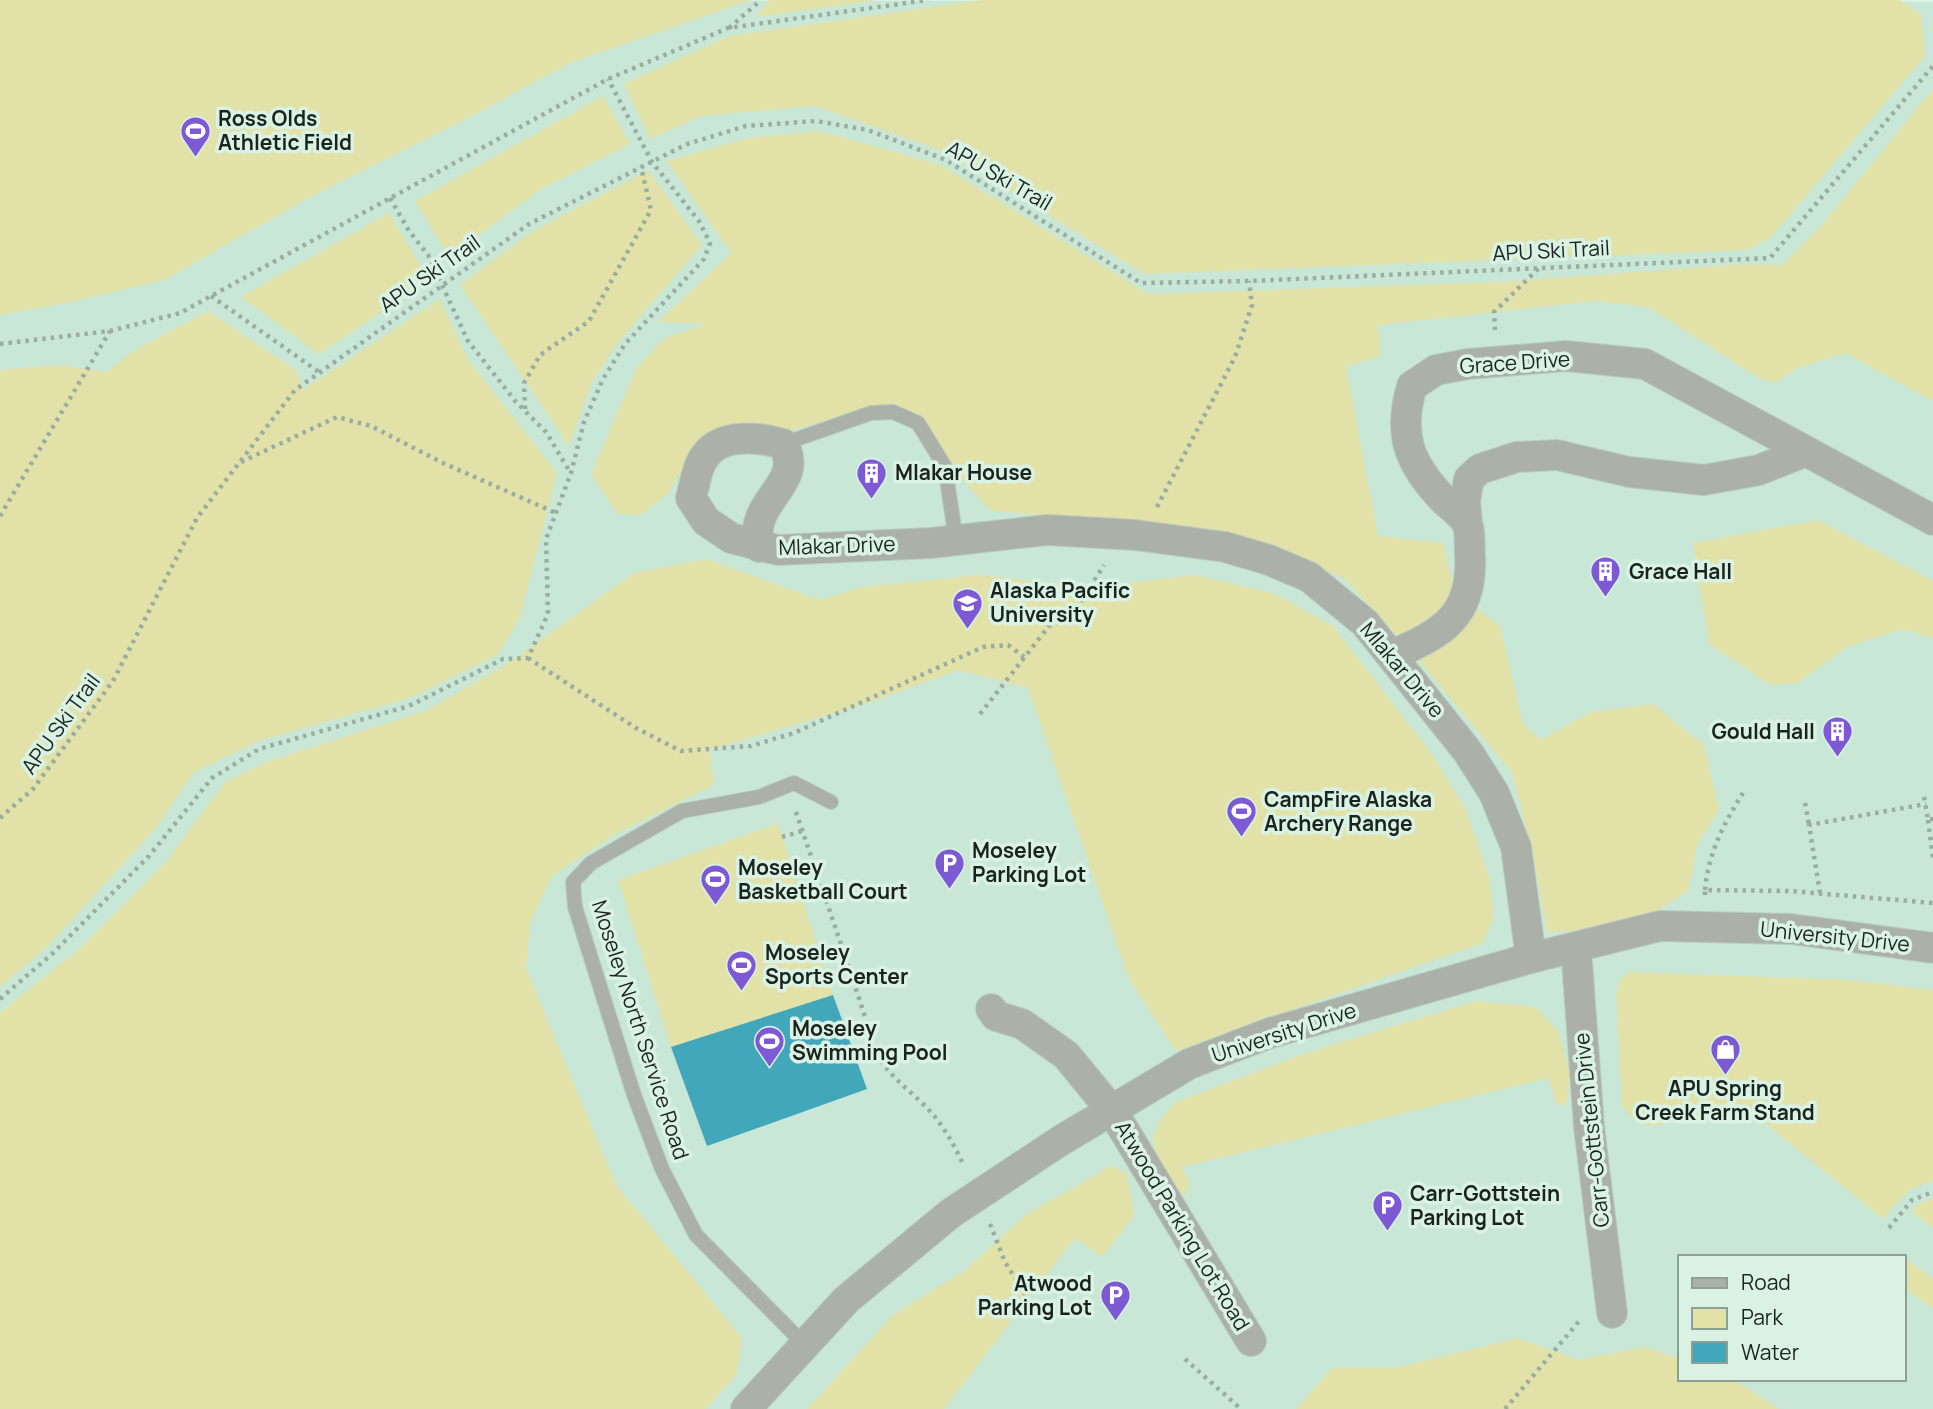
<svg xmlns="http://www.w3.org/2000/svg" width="1933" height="1409" font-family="Manrope,sans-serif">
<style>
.built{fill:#c8e7d6;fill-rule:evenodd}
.green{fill:#e1e1a8}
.water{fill:#42a7bb}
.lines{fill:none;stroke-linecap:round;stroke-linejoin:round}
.service-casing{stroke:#b8cdc1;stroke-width:16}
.minor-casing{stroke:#b8cdc1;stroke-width:32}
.path{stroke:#9bada3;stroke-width:4.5;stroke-dasharray:3.5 5;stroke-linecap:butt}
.service{stroke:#abb1a8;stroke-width:14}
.minor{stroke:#abb1a8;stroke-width:30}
.labels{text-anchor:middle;stroke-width:7;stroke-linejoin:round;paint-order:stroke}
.poi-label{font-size:21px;font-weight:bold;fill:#1b231f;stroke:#daf2e4;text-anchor:start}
.street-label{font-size:21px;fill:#1b231f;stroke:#daf2e4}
</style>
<rect width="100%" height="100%" fill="#daf2e4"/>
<path class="built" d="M0,0L1933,2V1409H0ZM1679,1257H1903V1379H1679Z"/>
<path class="green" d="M0,0H751L572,62L464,120L314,195L164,280L66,303L0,315Z
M769,0H878L757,17Z
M982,0H1899L1921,14L1925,56L1771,237L1747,250L1144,274L948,153L815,106L701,116L650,139L624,84L729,36Z
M1933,89V401L1845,353L1797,368L1777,382L1762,380L1648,307L1595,301L1378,325L1381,356L1346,367L1378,536L1443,543L1454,589L1447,604L1402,641L1345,579L1283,550L1124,522L991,511L960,477L921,419L876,405L687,462L668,493L641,515L618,514L591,474L636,369L663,339L705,324L658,322L731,253L667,161L748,138L820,131L941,165L1148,294L1501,282L1743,264L1782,265L1821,226Z
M603,96L630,144L541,189L449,257L415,201Z
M648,170L702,245L615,346L591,384L569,446L460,285L533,231Z
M389,213L429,280L319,354L241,297Z
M440,299L467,358L557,473L520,617L499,654L410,698L261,740L193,773L157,827L46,948L0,987V370L58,365L107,372L133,351L208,311L296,370L303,390Z
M1818,520L1933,581V638L1903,629L1849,646L1797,683L1770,685L1709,644L1693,543Z
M707,559L820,600L861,587L979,575L1093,587L1196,575L1275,594L1333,626L1431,753L1465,808L1489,877L1494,918L1482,943L1176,1051L1129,979L1028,688L958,670L874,701L710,750L714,785L614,835L552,876L530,923L526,968L616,1185L742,1338L737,1374L706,1409H0V1013L85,944L165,863L225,782L266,762L425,711L504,666L634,573Z
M1479,610L1500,626L1523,724L1541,740L1591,712L1653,704L1704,745L1719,809L1697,845L1688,891L1647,917L1585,930L1547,932L1532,848L1511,771L1415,656Z
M778,823L833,995L671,1047L618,880Z
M1629,972L1852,980L1933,990V1181L1910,1189L1883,1219L1751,1112L1648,1126L1631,1117L1622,1107L1616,993L1621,979Z
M1476,1001L1535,1007L1559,1032L1569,1073L1568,1100L1562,1106L1556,1103L1549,1078L1182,1167L1190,1184L1184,1196L1176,1193L1159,1165L1153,1137L1160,1120L1176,1102L1306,1053Z
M1111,1166L1127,1173L1134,1216L1102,1257L1075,1238L944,1409H807L893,1315L964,1271L1027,1214Z
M1933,1198V1228L1912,1212L1918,1204Z
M1901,1255L1933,1279V1309L1903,1287Z
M1518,1338L1578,1360L1644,1347L1679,1358V1379H1733L1779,1409H1296L1332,1368H1395Z"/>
<path class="water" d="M833,995L867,1089L707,1146L671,1047Z"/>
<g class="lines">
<defs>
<path id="service" d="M783,444L871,413L893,412L918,423L945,467L956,540
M804,1344L696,1235L662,1169L634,1095L575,907L573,882L591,863L682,811L759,797L794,783L831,802"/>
<path id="minor" d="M1467,523L1465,500L1469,479L1480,469L1517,457L1557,455L1629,472L1704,480L1759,470L1804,452
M759,547C759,542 757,535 758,530C760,497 804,479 783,444C755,436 714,432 700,465C696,475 694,487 691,498L706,521L731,538L778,550L931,543L1047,530L1135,535L1225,547L1269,560L1309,577L1365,623L1468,752L1494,793L1516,847L1531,958
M1392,655C1443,633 1473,616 1470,556C1469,547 1471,532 1467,524C1463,514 1448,505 1441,497C1408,462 1398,433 1412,386L1436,370L1468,364L1566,356L1645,364L1933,520
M1576,947L1589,1127L1612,1313
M991,1009L996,1016L1022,1024L1066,1055L1113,1112L1251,1341
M746,1409L846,1300L951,1213L1060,1141L1189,1064L1270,1033L1531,958L1660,926L1791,929L1933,948"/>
</defs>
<use href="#service" class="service-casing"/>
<use href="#minor" class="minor-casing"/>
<path class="path" d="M729,28L761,0
M390,198L409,231L428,255L468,341L516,402L546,432L570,472
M211,296L319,372
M1495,330L1494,312L1540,267
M0,344L110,331L180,313L608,79L728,28L928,0
M525,409L524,383L540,355L589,321L651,210L641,167
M241,462L337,417L371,426L443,463L556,513
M1157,507L1235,357L1252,305L1249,281
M0,516L110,331
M528,658L636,728L681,751L751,746L794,733L983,647L1008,645L1024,657
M980,714L1049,626L1073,614L1104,565
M1924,797L1928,820L1933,819
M1805,803L1809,825
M796,812L844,953
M0,818L33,789L113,681L197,518L295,390L529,224L687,144L746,126L816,121L868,130L946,160L1141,283L1249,281L1770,258L1933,66
M1928,820L1933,859
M782,837L802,831
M1705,890C1708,854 1724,823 1743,793
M1820,893L1809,825L1926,804
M1705,895V890L1790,891L1933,903
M823,960L844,953L878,1056C891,1078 911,1091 928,1109C944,1126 954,1145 964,1166
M0,999L53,953L149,856L212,778L259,749L409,706L503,659L528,658L548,614L546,539L571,473L584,422L603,379L625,344L704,259L710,243L699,221L652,162L608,79
M990,1224L1005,1262L1027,1297
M1889,1228L1912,1200L1933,1192
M1185,1359L1241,1409
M1505,1409L1581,1319"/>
<use href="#service" class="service"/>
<use href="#minor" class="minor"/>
</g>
<defs>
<symbol id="stadium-pin" viewBox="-11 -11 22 30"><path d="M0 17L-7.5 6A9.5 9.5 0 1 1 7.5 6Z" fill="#7d59d3" stroke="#daf2e4"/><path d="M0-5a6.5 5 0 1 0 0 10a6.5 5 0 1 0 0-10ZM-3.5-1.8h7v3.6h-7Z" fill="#fff"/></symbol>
<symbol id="building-pin" viewBox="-11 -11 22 30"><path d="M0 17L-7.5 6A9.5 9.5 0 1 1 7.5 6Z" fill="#7d59d3" stroke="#daf2e4"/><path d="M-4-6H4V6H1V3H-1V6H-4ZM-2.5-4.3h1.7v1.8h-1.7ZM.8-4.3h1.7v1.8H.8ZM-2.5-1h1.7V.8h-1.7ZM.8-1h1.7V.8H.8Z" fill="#fff"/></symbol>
<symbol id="university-pin" viewBox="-11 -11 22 30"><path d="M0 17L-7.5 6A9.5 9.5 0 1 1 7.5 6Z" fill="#7d59d3" stroke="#daf2e4"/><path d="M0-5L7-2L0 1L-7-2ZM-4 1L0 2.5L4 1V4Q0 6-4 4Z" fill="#fff"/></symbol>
<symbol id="parking-pin" viewBox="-11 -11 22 30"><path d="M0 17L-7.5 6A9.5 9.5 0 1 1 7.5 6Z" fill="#7d59d3" stroke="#daf2e4"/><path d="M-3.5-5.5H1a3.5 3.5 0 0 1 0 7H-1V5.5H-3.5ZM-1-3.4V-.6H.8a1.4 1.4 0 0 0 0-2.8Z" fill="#fff"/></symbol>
<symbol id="shop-pin" viewBox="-11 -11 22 30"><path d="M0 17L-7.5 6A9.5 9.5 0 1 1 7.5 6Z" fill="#7d59d3" stroke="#daf2e4"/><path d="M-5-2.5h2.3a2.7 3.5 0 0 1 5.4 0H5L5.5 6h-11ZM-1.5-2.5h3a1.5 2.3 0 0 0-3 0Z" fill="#fff"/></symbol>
</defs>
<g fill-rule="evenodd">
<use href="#stadium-pin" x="178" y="114" width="35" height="47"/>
<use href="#building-pin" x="854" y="456" width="35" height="47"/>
<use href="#building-pin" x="1588" y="554" width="35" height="47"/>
<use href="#university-pin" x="950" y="586" width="35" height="47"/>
<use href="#building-pin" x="1820" y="714" width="35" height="47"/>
<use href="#stadium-pin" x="1224" y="794" width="35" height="47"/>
<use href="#parking-pin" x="932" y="846" width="35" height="47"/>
<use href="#stadium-pin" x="698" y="862" width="35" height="47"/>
<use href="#stadium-pin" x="724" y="948" width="35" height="47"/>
<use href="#stadium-pin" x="752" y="1024" width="35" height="47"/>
<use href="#shop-pin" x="1708" y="1032" width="35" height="47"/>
<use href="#parking-pin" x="1370" y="1188" width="35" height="47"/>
<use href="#parking-pin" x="1098" y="1278" width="35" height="47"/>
</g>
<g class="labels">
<g class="poi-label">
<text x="218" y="126">Ross Olds<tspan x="218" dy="24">Athletic Field</tspan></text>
<text x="895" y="480">Mlakar House</text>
<text x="1629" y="579">Grace Hall</text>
<text x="990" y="598">Alaska Pacific<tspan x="990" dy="24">University</tspan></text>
<text x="1815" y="739" text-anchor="end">Gould Hall</text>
<text x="1264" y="807">CampFire Alaska<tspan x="1264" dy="24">Archery Range</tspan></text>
<text x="972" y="858">Moseley<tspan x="972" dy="24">Parking Lot</tspan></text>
<text x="738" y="875">Moseley<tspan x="738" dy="24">Basketball Court</tspan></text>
<text x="765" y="960">Moseley<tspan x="765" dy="24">Sports Center</tspan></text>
<text x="792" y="1036">Moseley<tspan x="792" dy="24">Swimming Pool</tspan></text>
<text x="1725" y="1096" text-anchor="middle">APU Spring<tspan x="1725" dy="24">Creek Farm Stand</tspan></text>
<text x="1410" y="1201">Carr-Gottstein<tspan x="1410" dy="24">Parking Lot</tspan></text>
<text x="1092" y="1291" text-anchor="end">Atwood<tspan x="1092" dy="24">Parking Lot</tspan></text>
</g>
<g class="street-label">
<text transform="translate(999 176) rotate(30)" y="7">APU Ski Trail</text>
<text transform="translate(1551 251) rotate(-3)" y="7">APU Ski Trail</text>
<text transform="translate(430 274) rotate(-35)" y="7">APU Ski Trail</text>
<text transform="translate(1515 363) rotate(-4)" y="7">Grace Drive</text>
<text transform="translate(837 546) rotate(-2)" y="7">Mlakar Drive</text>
<text transform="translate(1402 670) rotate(50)" y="7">Mlakar Drive</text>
<text transform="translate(61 724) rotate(-54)" y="7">APU Ski Trail</text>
<text transform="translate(1835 937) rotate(6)" y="7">University Drive</text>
<text transform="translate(640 1030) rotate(72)" y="7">Moseley North Service Road</text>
<text transform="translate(1284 1033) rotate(-18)" y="7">University Drive</text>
<text transform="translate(1592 1130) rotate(-96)" y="7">Carr-Gottstein Drive</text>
<text transform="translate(1182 1226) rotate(59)" y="7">Atwood Parking Lot Road</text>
</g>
</g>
<rect x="1678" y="1255" width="228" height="126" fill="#daf2e4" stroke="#8e9f95" stroke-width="2"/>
<rect x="1692" y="1278" width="35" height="10" fill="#abb1a8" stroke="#8e9f95" stroke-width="2"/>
<text x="1741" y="1290" font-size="21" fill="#1b231f">Road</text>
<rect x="1692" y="1308" width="35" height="21" fill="#e1e1a8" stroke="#8e9f95" stroke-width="2"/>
<text x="1741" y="1325" font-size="21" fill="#1b231f">Park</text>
<rect x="1692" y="1342" width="35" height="21" fill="#42a7bb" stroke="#8e9f95" stroke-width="2"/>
<text x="1741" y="1360" font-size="21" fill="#1b231f">Water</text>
</svg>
